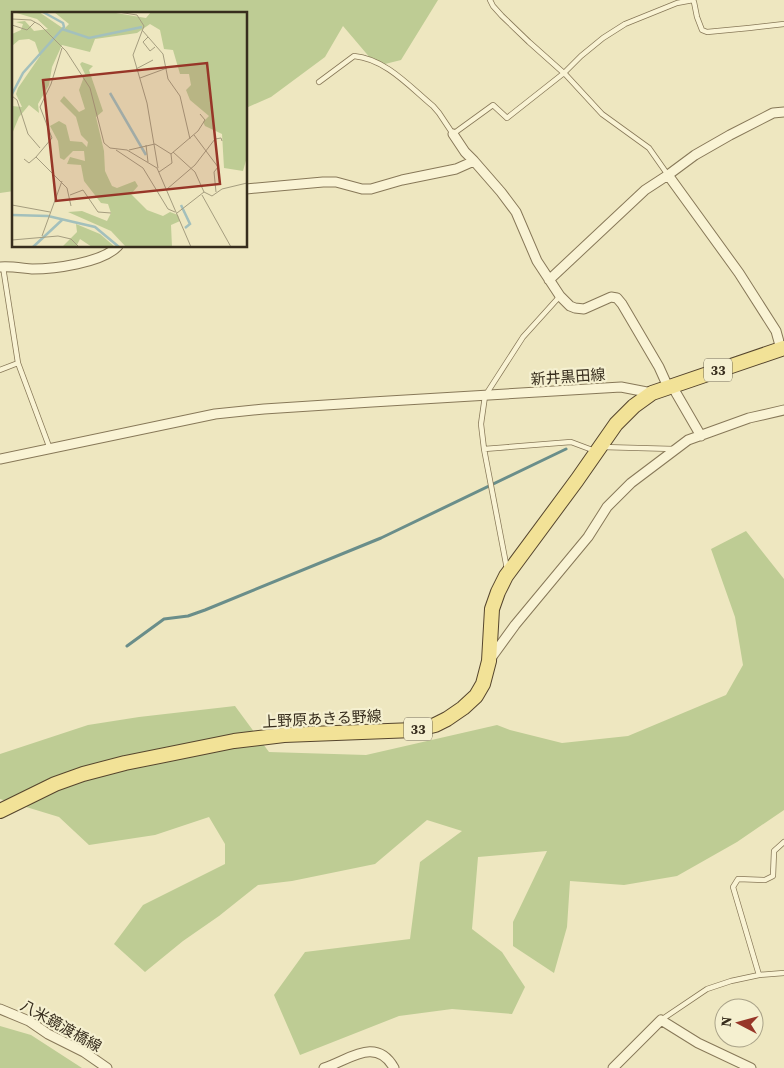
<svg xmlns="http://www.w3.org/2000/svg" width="784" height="1068" font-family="'Source Serif 4','Noto Sans JP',serif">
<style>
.green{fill:#becc94}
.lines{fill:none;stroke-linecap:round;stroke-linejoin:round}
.stream{stroke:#6a8e8a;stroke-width:3}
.lane-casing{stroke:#877858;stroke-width:6}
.street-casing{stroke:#877858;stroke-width:11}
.primary-casing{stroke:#55452d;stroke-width:16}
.lane{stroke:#f9f3d4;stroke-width:4.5}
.street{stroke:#f9f3d4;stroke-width:9}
.primary{stroke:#f2e297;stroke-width:14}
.labels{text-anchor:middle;stroke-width:4.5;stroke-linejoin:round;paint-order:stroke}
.shield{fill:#f5f0d0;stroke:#706853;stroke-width:1}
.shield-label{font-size:14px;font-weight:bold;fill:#372d1d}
.street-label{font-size:15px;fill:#372d1d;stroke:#f5f0d0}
.inset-river{fill:none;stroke:#a3c0bc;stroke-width:2.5}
.inset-road{fill:none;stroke:#a59d7f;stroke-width:1}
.view{fill:#973628;fill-opacity:0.15;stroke:#973628;stroke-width:2.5}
.inset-edge{fill:none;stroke:#372d1d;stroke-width:2.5}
</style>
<rect width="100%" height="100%" fill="#eee7c0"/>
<path class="green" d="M0,0H438L401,60L377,66L343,26L325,57L271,97L246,108V14H14V191L0,193Z
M746,531L784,579V810L737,842L677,876L624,885L570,881L567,927L554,973L513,946V922L547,851L478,857L472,929L502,952L525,987L512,1014L452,1009L399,1016L300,1055L274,995L305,952L410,939L420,862L462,831L427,820L375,864L292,881L258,885L219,916L183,941L145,972L114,944L143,905L225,864V844L209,817L155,835L89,845L59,817L0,799V754L88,725L139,717L235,706L269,752L366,755L497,725L510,730L562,743L628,736L726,695L743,665L735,617L711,549Z
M0,1026L31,1035L82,1068H0Z"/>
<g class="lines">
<path class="stream" d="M127,646L164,619L188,616L205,610L381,538L566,449"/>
<defs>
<path id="lane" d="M490,0L493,6L502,16L529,42L566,75L602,114L649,148L668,175
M319,82L354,56C386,59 410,87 433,106L439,113L453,134L493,105L507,118L564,73L581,56L603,38L625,24L677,3L693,0L694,2L697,17L702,30L707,32L749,28L784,24
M3,267L18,363L50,449
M0,370L18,363
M602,447L674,449
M484,449L571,442L595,451
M507,569L484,449L481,424L485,396L523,337L560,296
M759,975L733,887L738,879L765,880L773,876L774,851L784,842
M661,1020L707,989L731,981L759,975L784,973"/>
<path id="street" d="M453,134L465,152L474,161L501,192L516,212L537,261L560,296L570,306L575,308L584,309L611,297L617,298L622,304L659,367L668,387
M668,175L739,273L776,331L781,349
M246,189L323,182H336L362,189H371L402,180L456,169L474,161
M0,267C10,266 21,268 32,269C54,269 102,263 118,246
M549,280L645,190L668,175L695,155L730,135L773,113L784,112
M672,386L701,436
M0,459L215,414L264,409L372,402L621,387L652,393
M491,658L515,625L588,537L607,507L631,483L688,440L749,418L784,410
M0,1009L29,1021L48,1034L84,1052L107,1068
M324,1068C349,1060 376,1036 394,1068
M613,1068L661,1020L698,1043L751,1068"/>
<path id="primary" d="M0,811L55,784L83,774L125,763L234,741L284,735L414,730L435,725L447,719L463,708L476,696L483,684L489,661L492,609L498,592L506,576L577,480L616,424L634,406L652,393L784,348"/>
</defs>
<use href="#lane" class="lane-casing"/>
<use href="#street" class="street-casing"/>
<use href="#primary" class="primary-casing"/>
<use href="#lane" class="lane"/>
<use href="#street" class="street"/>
<use href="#primary" class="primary"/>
</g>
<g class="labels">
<g class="shield">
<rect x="704" y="358.5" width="28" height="23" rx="4"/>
<rect x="404" y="717.5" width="28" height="23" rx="4"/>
</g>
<g class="shield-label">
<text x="718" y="375">33</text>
<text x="418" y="734">33</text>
</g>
<g class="street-label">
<text transform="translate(568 377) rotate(-4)" y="5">新井黒田線</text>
<text transform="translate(322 719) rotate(-3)" y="5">上野原あきる野線</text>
<text transform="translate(61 1026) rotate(29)" y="5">八米鏡渡橋線</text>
</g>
</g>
<g transform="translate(12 12)">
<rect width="235" height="235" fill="#eee7c0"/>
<path d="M1,0H27L52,17L57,12L42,0H98L134,6L139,0H235V145L231,159L212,156L210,122L193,114L191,110L197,104L178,88L174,78L179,73L177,62H168L161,38L152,37L148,18L138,12L125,21L83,27L78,40L50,33L40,55L37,73L26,92L27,101L17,93L7,105L0,122V94L10,95L4,82L6,76L28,44L23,30L17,27L7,28L0,34V22L9,18L11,12L4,10L13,9L22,19L36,17L25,7ZM70,50L81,54L77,58L91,99L84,105L92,139L93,159L100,174L105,176L123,169L126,174L119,182L135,198L151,204L158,200L166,203L168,209L159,213L160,235H114L99,219L56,200L70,199L95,209L99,201L96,192L89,191L72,169L69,153L55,152L58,145L73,149L72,139H61L52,148L48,146L46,129L38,114L47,109L54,113L58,129L70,130L75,135L76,130L69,123L64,105L48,89L52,84L67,100L73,97L67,78L73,62L68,52ZM64,212L88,222L103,235H80L68,227L64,235H50L65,220Z" fill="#becc94"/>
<path class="inset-river" d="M50,17L77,26L130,15M98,81L134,143M0,82L11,61L52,15L51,11L31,0M169,193L178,212L173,216M0,203L36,204L83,215L107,235M21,235L50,208"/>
<path class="inset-road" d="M106,0L125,3L132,14L121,43L135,91L146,156M0,7L19,8L28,13L54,39L78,76L92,131L98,136L115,138L145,156L179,235M0,13L15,18L23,10M130,18L151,42L156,67L168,84L178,127M136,25L131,30L138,39L143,35M50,36L39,72L28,95L40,126L24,145L55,176L59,194M124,57L141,48M128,66L155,56M0,84L5,88L16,122L28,136M182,123L206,155L202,160L204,180M134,133L136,150M104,138L131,156L156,197L163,200M117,138L143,132L159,142M161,140L183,160L192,180L165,201M12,147L17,151L24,145M147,160L160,151L159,142L186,119L193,108L188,102M155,177L183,153L203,127L209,126L210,129M192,180L200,184L210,177L235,171M58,183L71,178L86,200L99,201M190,183L219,235M0,193L38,200M30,224L50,169M0,228L46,224L59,227L67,235"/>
<path class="view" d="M195,51L208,172L44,189L31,68Z"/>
<rect width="235" height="235" class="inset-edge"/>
</g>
<g transform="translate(739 1023) rotate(276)"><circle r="24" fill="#f5f0d0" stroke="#a9a288"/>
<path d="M0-4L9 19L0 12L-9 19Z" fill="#973628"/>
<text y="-8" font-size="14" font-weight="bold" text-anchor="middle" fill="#372d1d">N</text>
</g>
</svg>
